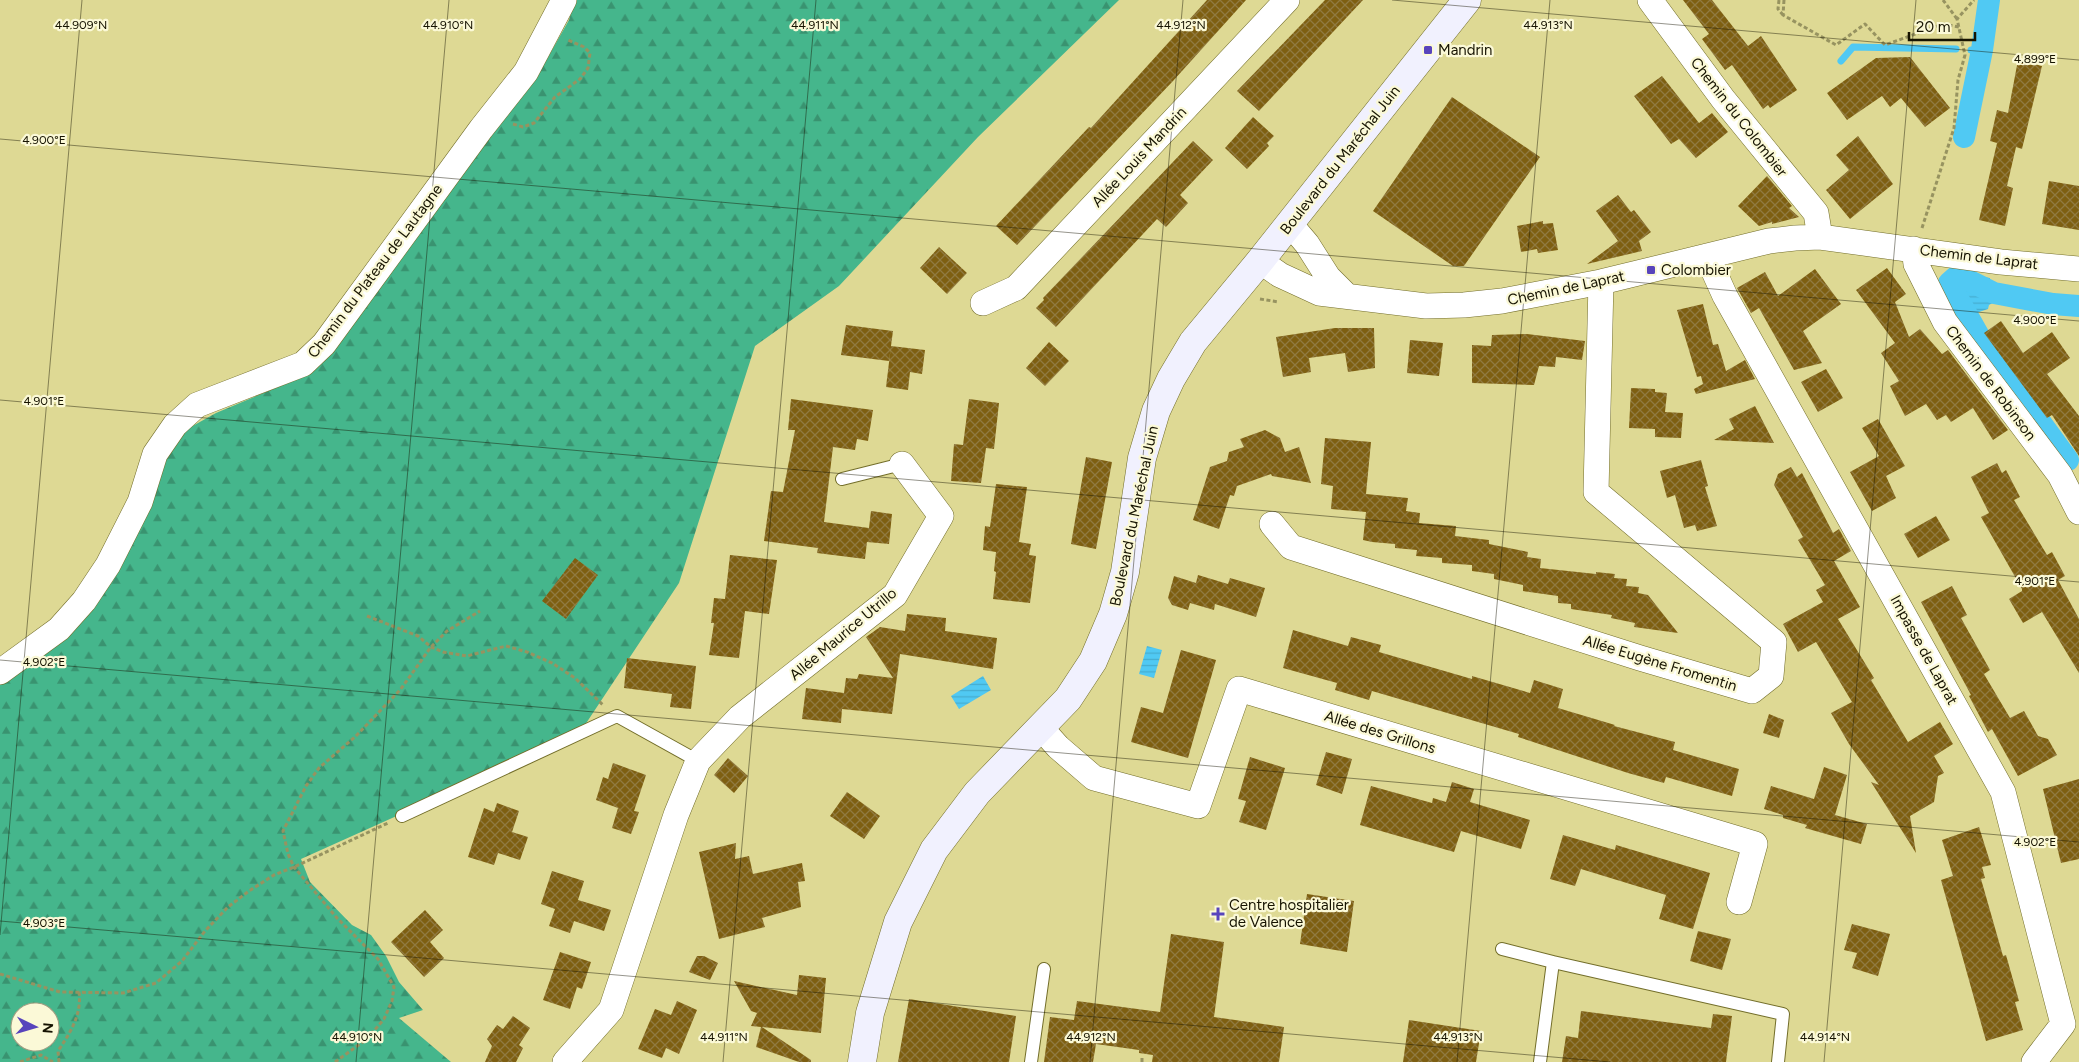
<svg xmlns="http://www.w3.org/2000/svg" width="2079" height="1062" font-family="Figtree,sans-serif">
<style>
.forest{fill:url(#forest-firs);fill-rule:evenodd}
.water{fill:url(#water-rules)}
.lines{fill:none;stroke-linecap:round;stroke-linejoin:round}
.stream{stroke:#50c9f3;stroke-width:7}
.canal{stroke:#50c9f3;stroke-width:22}
.building{fill:url(#building-cross-hatch)}
.lane-casing{stroke:#736e2a;stroke-width:14}
.street-casing{stroke:#736e2a;stroke-width:26}
.secondary-casing{stroke:#736e2a;stroke-width:29}
.path{stroke:#979360;stroke-width:3;stroke-dasharray:4 2.5;stroke-linecap:butt}
.lane{stroke:#fff;stroke-width:12}
.street{stroke:#fff;stroke-width:25}
.secondary{stroke:#f1f1fe;stroke-width:28}
.ticks{fill:none;stroke:#161300;stroke-width:1;stroke-opacity:0.45}
.poi-dot{fill:#5844bc;stroke:#fbf9d7;stroke-width:2}
.labels{text-anchor:middle;stroke-width:4.5;stroke-linejoin:round;paint-order:stroke}
.poi-label{font-size:15px;fill:#161300;stroke:#fbf9d7;text-anchor:start}
.street-label{font-size:15px;fill:#161300;stroke:#fbf9d7}
.ticks-label{font-size:12px;text-anchor:middle;fill:#161300;stroke:#fbf9d7;stroke-width:4.5;stroke-linejoin:round;paint-order:stroke}
</style>
<defs>
<pattern id="forest-firs" width="22" height="20" patternUnits="userSpaceOnUse" patternTransform="scale(1.25)"><rect width="22" height="20" fill="#45b68c"/><path d="M5 1l3.5 6h-7zM16 11l3.5 6h-7z" fill="#399370"/></pattern>
<pattern id="water-rules" width="6" height="5" patternUnits="userSpaceOnUse" patternTransform="scale(1.25)"><rect width="6" height="5" fill="#50c9f3"/><path d="M0 2.5h6" fill="none" stroke="#45accf"/></pattern>
<pattern id="building-cross-hatch" width="8" height="8" patternUnits="userSpaceOnUse" patternTransform="scale(1.25)"><rect width="8" height="8" fill="#7e5f11"/><path d="M0 0l8 8M0 8l8-8" fill="none" stroke="#907a41"/></pattern>
</defs>
<rect width="100%" height="100%" fill="#ded994"/>
<path class="forest" d="M575,0H1119L978,137L839,286L755,346L679,583L579,734L301,859L310,882L352,925L371,935L386,956L399,982L423,1010L399,1018L451,1062H0V680L44,654L171,444L189,428L216,413L285,384L547,59L569,20ZM20,1012H50V1042H20Z"/>
<path class="water" d="M1956,272L1990,278L1989,288L1998,289V300L1989,305L1988,309L1970,315L1951,284H1955Z
M1147,646L1162,650L1154,678L1139,674Z
M983,676L991,690L959,709L951,696Z"/>
<g class="lines">
<path class="stream" d="M1971,50H1982
M1841,61L1853,47L1956,49"/>
<path class="canal" d="M1964,137L1982,50L1989,0
M2068,460L1984,345L1949,283L1958,275L1994,293L2053,304L2079,306"/>
</g>
<path class="building" d="M1207,0H1246L1173,81L1017,245L996,226L1089,127L1091,128Z
M1325,0H1363L1259,111L1237,91Z
M1683,0H1712L1748,46L1761,36L1797,90L1770,108L1768,105L1763,109L1732,65L1725,70L1702,39L1709,34Z
M1910,57L1950,108L1925,127L1901,98L1890,107L1882,96L1847,120L1827,93L1876,58Z
M2018,60L2042,66L2022,149L2016,147L2007,186L2013,188L2005,226L1979,220L1997,143L1990,141L1997,110L2008,113Z
M1662,76L1699,123L1712,113L1728,132L1696,158L1679,139L1671,144L1634,96Z
M1452,97L1540,157L1464,266H1453L1373,211Z
M1253,117L1274,136L1267,143L1269,146L1247,169L1225,148Z
M1858,136L1893,184L1850,219L1826,190L1849,170L1836,155Z
M1193,141L1213,160L1180,195L1188,203L1166,227L1157,219L1056,327L1036,308L1044,300L1043,298Z
M1767,176L1792,206L1789,208L1799,217L1772,224V222L1759,226L1738,206Z
M2049,181L2079,186V230L2042,224Z
M1618,195L1631,212L1634,210L1651,232L1639,241L1642,251L1587,264L1618,241L1596,211Z
M1543,221V224L1553,223L1558,250L1538,253L1537,249L1521,252L1517,226Z
M939,247L967,273L947,294L920,268Z
M1887,268L1906,294L1895,302L1909,337L1920,329L1942,354L1948,350L2008,430L1993,440L1973,408L1951,422L1946,415L1937,420L1926,404L1905,416L1890,386L1899,381L1881,353L1895,343L1856,290Z
M1815,269L1841,304L1803,331L1822,363L1794,370L1759,308L1751,313L1737,288L1765,272L1778,296Z
M1703,304L1713,345L1718,344L1726,371L1745,360L1755,379L1696,394L1694,389L1703,384L1701,376L1697,377L1677,310Z
M2001,321L2023,353L2052,332L2070,358L2047,374L2079,416V456L2052,415L2047,418L1984,333Z
M846,325L893,331L889,361L841,355Z
M1335,328H1374L1375,368L1348,372L1345,353L1309,358L1311,372L1283,377L1276,337Z
M1527,334L1585,341L1582,360L1556,357L1555,367L1539,366L1534,385L1472,383V345L1491,346L1492,335Z
M1410,340L1443,343L1439,376L1407,373Z
M1049,342L1069,361L1045,386L1026,368Z
M891,346L925,350L922,374L910,372L908,390L886,387Z
M1826,369L1843,398L1818,412L1801,382Z
M1631,388L1655,389V392L1667,393L1665,412L1683,413L1681,438L1655,437V429L1629,428Z
M791,399L873,410L868,441L857,439L855,450L833,447L824,522L869,528L871,511L892,514L889,544L867,542L865,559L817,553L818,548L764,541L771,491L783,492L795,430H788Z
M969,399L999,403L994,449L986,448L981,483L951,481L954,444L963,445Z
M1755,406L1774,443L1714,440L1734,429L1729,419Z
M1878,419L1905,466L1886,476L1896,498L1872,511L1850,472L1879,456L1862,428Z
M1265,430L1280,438L1285,452L1299,447L1311,483L1272,476L1271,474L1237,486L1234,496L1230,495L1219,529L1193,520L1210,467L1227,461L1229,452L1244,447L1240,439Z
M1325,438L1371,442L1366,494L1408,498L1406,511L1420,513L1419,523L1456,526L1455,536L1489,540V544L1528,552L1527,557L1541,559L1540,568L1596,574V572L1615,574L1614,578L1627,579L1626,586L1639,587L1638,593L1648,595L1678,633L1634,627L1635,623L1611,618L1612,615L1571,609V604L1558,603V596L1523,591V585L1494,579V574L1472,571V565L1442,563V558L1416,556L1417,550L1395,548V544L1372,542L1363,540L1366,512L1331,509L1333,486L1321,484Z
M1086,457L1112,462L1096,549L1071,544Z
M1701,460L1708,486L1705,487L1717,526L1697,531L1695,525L1684,528L1675,495L1667,498L1660,471Z
M1997,463L2002,473L2006,470L2020,497L2014,500L2047,555L2052,552L2065,576L2058,580L2079,619V673L2042,612L2023,623L2009,599L2022,591V589L1981,517L1989,513L1971,477Z
M1791,467L1797,477L1802,473L1833,533L1839,529L1851,551L1834,561L1860,607L1838,619L1874,678L1871,680L1908,742L1940,722L1953,744L1934,756L1944,773L1938,776L1934,802L1910,816L1916,853L1871,782L1879,785L1849,744L1831,713L1852,702L1816,642L1798,652L1783,624L1823,602L1816,590L1825,585L1798,540L1803,537L1774,485L1778,474Z
M996,484L1027,487L1019,542L1031,544L1029,555L1036,556L1030,603L993,599L996,572L994,571L996,552L983,550L985,526L990,527Z
M1936,516L1950,540L1918,558L1904,534Z
M730,555L777,560L769,614L745,611L739,658L709,655L714,623H711L714,598L725,599Z
M575,558L598,575L566,619L542,601Z
M1198,575L1228,584L1230,578L1265,588L1256,617L1215,604L1214,610L1190,603L1188,610L1172,605L1168,598L1174,576L1196,583Z
M1952,586L1967,615L1961,618L1990,670L1984,674L2010,718L2024,711L2038,736L2048,739L2057,755L2018,776L1992,729L1988,732L1969,696L1971,695L1921,602Z
M907,614L946,618L945,631L997,638L993,669L900,654L892,714L842,709L841,723L802,719L806,688L844,693L846,678L857,679L859,674L893,678L866,637L880,627L905,631Z
M1293,630L1348,646L1351,637L1381,645L1379,652L1472,679V676L1530,693L1534,680L1563,689L1558,708L1615,725L1614,726L1675,742L1673,750L1739,769L1732,796L1666,777L1664,783L1628,773L1518,737L1519,734L1372,691L1369,700L1335,690L1337,683L1283,668Z
M1181,650L1216,660L1188,758L1131,742L1141,707L1163,713Z
M627,658L696,666L691,709L670,707L672,694L624,688Z
M1769,714L1784,720L1779,738L1763,733Z
M1326,752L1352,759L1342,794L1316,785Z
M1250,757L1285,768L1266,830L1239,822L1246,801L1238,799Z
M728,758L748,776L734,793L714,775Z
M613,763L646,775L634,811L639,812L631,834L612,828L618,808L596,800L603,777L608,779Z
M1824,767L1847,775L1835,815L1867,824L1861,844L1805,828L1807,825L1783,818V815L1764,809L1771,786L1814,799Z
M2079,779V859L2061,863L2043,789Z
M1452,782L1474,789L1470,802L1530,820L1521,849L1461,831L1454,852L1360,825L1371,786L1432,803L1433,798L1446,802Z
M847,792L880,816L864,839L830,816Z
M497,803L519,811L512,832L528,837L520,860L498,853L494,865L468,857L484,808L494,812Z
M1979,827L1991,865L1982,867L1985,878L1981,879L2003,956L2006,955L2019,1001L2015,1002L2023,1030L1986,1041L1941,880L1953,876L1942,840Z
M1563,835L1615,850L1616,845L1710,873L1693,929L1659,919L1666,895L1581,869L1575,886L1550,879Z
M736,843L735,859L749,856L753,874L802,863L805,881L798,882L801,907L762,918L765,927L719,939L699,852Z
M552,871L584,881L578,900L611,910L604,931L574,921L570,933L549,926L555,909L541,904Z
M1307,894L1354,901L1347,952L1300,944Z
M425,910L443,930L430,942L444,958L424,977L391,942Z
M1852,924L1890,934L1878,976L1852,968L1857,953L1844,950Z
M1698,931L1731,939L1722,970L1690,961Z
M1171,934L1224,942L1214,1017L1284,1027L1279,1062H1152L1153,1055L1139,1053V1050L1096,1044L1093,1062H1044L1050,1017L1074,1020L1077,1001L1160,1012Z
M560,952L591,962L582,989L577,987L570,1009L543,1000Z
M697,956H704L718,963L710,980L689,972Z
M799,975L826,978L821,1033L762,1027L811,1060V1062H799L756,1047L761,1027L751,1026L757,1013L751,1011L734,981L797,995Z
M909,999L1016,1016L1009,1062H898Z
M677,1001L697,1010L679,1054L666,1048L662,1058L638,1049L655,1009L671,1015Z
M1581,1011L1711,1028L1713,1014L1732,1016L1726,1062H1562L1566,1036L1578,1038Z
M513,1016L530,1028L519,1045L523,1048L516,1062H485L492,1046L487,1039L497,1025L503,1029Z
M1409,1020L1481,1031L1476,1062H1403Z"/>
<g class="lines">
<defs>
<path id="lane" d="M842,479L902,464
M402,816L617,716L698,761
M1502,949L1553,962L1540,1062
M1553,962L1783,1014L1778,1062
M1031,1062L1044,969"/>
<path id="street" d="M1650,0L1723,99L1816,213L1820,237
M1290,224L1307,244L1328,277L1347,296
M1914,249L1916,264L1945,322L2060,475L2079,512
M1707,256L1725,296L2003,792L2063,1024L2034,1062
M1260,261L1280,275L1319,293L1426,306L1464,305L1502,301L1601,282L1769,241L1795,238L1820,237L2001,262L2079,269
M983,303L1016,288L1287,0
M1272,524L1291,547L1640,658L1752,691L1771,676L1774,642L1596,492L1601,282
M0,672L59,629L84,601L108,565L140,502L155,454L175,425L197,405L303,364L324,344L481,129L526,72L564,0
M1041,728L1058,747L1094,778L1198,806L1239,689L1755,844L1739,902
M565,1062L611,1010L676,815L698,761L740,717L895,595L941,516L902,464"/>
<path id="secondary" d="M862,1062L870,1013L898,922L934,850L977,793L1068,699L1093,661L1113,614L1125,572L1142,458L1156,411L1171,379L1193,342L1260,261L1467,0"/>
</defs>
<use href="#lane" class="lane-casing"/>
<use href="#street" class="street-casing"/>
<use href="#secondary" class="secondary-casing"/>
<path class="path" d="M1779,0L1778,9L1783,15
M1784,0L1783,15L1836,45L1865,24L1885,45L1943,24L1959,27
M1943,0L1957,19
M513,124L523,127L534,123L555,97L580,79L588,68L590,53L584,47L568,40
M1922,228L1954,128L1958,80L1965,55L1957,19L1974,0
M1260,299L1279,302
M367,616L418,636L431,647L443,652L467,656L506,646L527,652L552,663L575,678L603,705
M0,974L60,992L123,993L156,983L182,961L205,931L228,907L249,891L274,875L294,867L388,823
M20,1062L41,1055L53,1062
M59,1062L58,1051C70,1033 82,1015 79,992
M335,1062L367,1039L384,1019L392,1001L394,987L378,959L337,918L294,867L288,854L283,831L306,786L319,768L356,736L400,690L431,647L447,631L480,611
M1142,1062V1056"/>
<use href="#lane" class="lane"/>
<use href="#street" class="street"/>
<use href="#secondary" class="secondary"/>
</g>
<path class="ticks" d="M1392,0L2079,60M0,139L2079,321M0,400L2079,582M0,660L2079,842M0,921L1610,1062M0,935L82,0M356,1062L449,0M723,1062L816,0M1090,1062L1183,0M1457,1062L1550,0M1824,1062L1916,0"/>
<g class="poi-dot">
<rect x="1423" y="45" width="10" height="10" rx="2.5"/>
<rect x="1646" y="265" width="10" height="10" rx="2.5"/>
<path d="M1215.5 906.5h5v5h5v5h-5v5h-5v-5h-5v-5h5z"/>
</g>
<g class="labels">
<g class="poi-label">
<text x="1438" y="55">Mandrin</text>
<text x="1661" y="275">Colombier</text>
<text x="1229" y="910">Centre hospitalier<tspan x="1229" dy="17">de Valence</tspan></text>
</g>
<g class="street-label">
<text transform="translate(1739 117) rotate(52)" y="5">Chemin du Colombier</text>
<text transform="translate(1139 157) rotate(-47)" y="5">Allée Louis Mandrin</text>
<text transform="translate(1340 160) rotate(-52)" y="5">Boulevard du Maréchal Juin</text>
<text transform="translate(1979 257) rotate(7)" y="5">Chemin de Laprat</text>
<text transform="translate(375 271) rotate(-53)" y="5">Chemin du Plateau de Lautagne</text>
<text transform="translate(1566 288) rotate(-12)" y="5">Chemin de Laprat</text>
<text transform="translate(1991 383) rotate(53)" y="5">Chemin de Robinson</text>
<text transform="translate(1134 516) rotate(-78)" y="5">Boulevard du Maréchal Juin</text>
<text transform="translate(843 634) rotate(-40)" y="5">Allée Maurice Utrillo</text>
<text transform="translate(1924 650) rotate(61)" y="5">Impasse de Laprat</text>
<text transform="translate(1660 663) rotate(17)" y="5">Allée Eugène Fromentin</text>
<text transform="translate(1380 732) rotate(17)" y="5">Allée des Grillons</text>
</g>
</g>
<g class="ticks-label">
<text x="81" y="29">44.909°N</text>
<text x="448" y="29">44.910°N</text>
<text x="815" y="29">44.911°N</text>
<text x="1181" y="29">44.912°N</text>
<text x="1548" y="29">44.913°N</text>
<text x="2035" y="63">4.899°E</text>
<text x="44" y="144">4.900°E</text>
<text x="2035" y="324">4.900°E</text>
<text x="44" y="405">4.901°E</text>
<text x="2035" y="585">4.901°E</text>
<text x="44" y="666">4.902°E</text>
<text x="2035" y="846">4.902°E</text>
<text x="44" y="927">4.903°E</text>
<text x="357" y="1041">44.910°N</text>
<text x="724" y="1041">44.911°N</text>
<text x="1091" y="1041">44.912°N</text>
<text x="1458" y="1041">44.913°N</text>
<text x="1825" y="1041">44.914°N</text>
</g>
<g transform="translate(35 1027) rotate(95)"><circle r="24" fill="#fbf9d7" stroke="#9f9d81"/>
<path d="M0-4L9 19L0 12L-9 19Z" fill="#5844bc"/>
<text y="-8" font-size="14" font-weight="bold" text-anchor="middle" fill="#161300">N</text>
</g>
<path d="M1909 32v8h66v-8" fill="none" stroke="#161300" stroke-width="2.5"/>
<text x="1916" y="32" font-size="15" fill="#161300" stroke="#fbf9d7" stroke-width="4" paint-order="stroke">20 m</text>
</svg>
